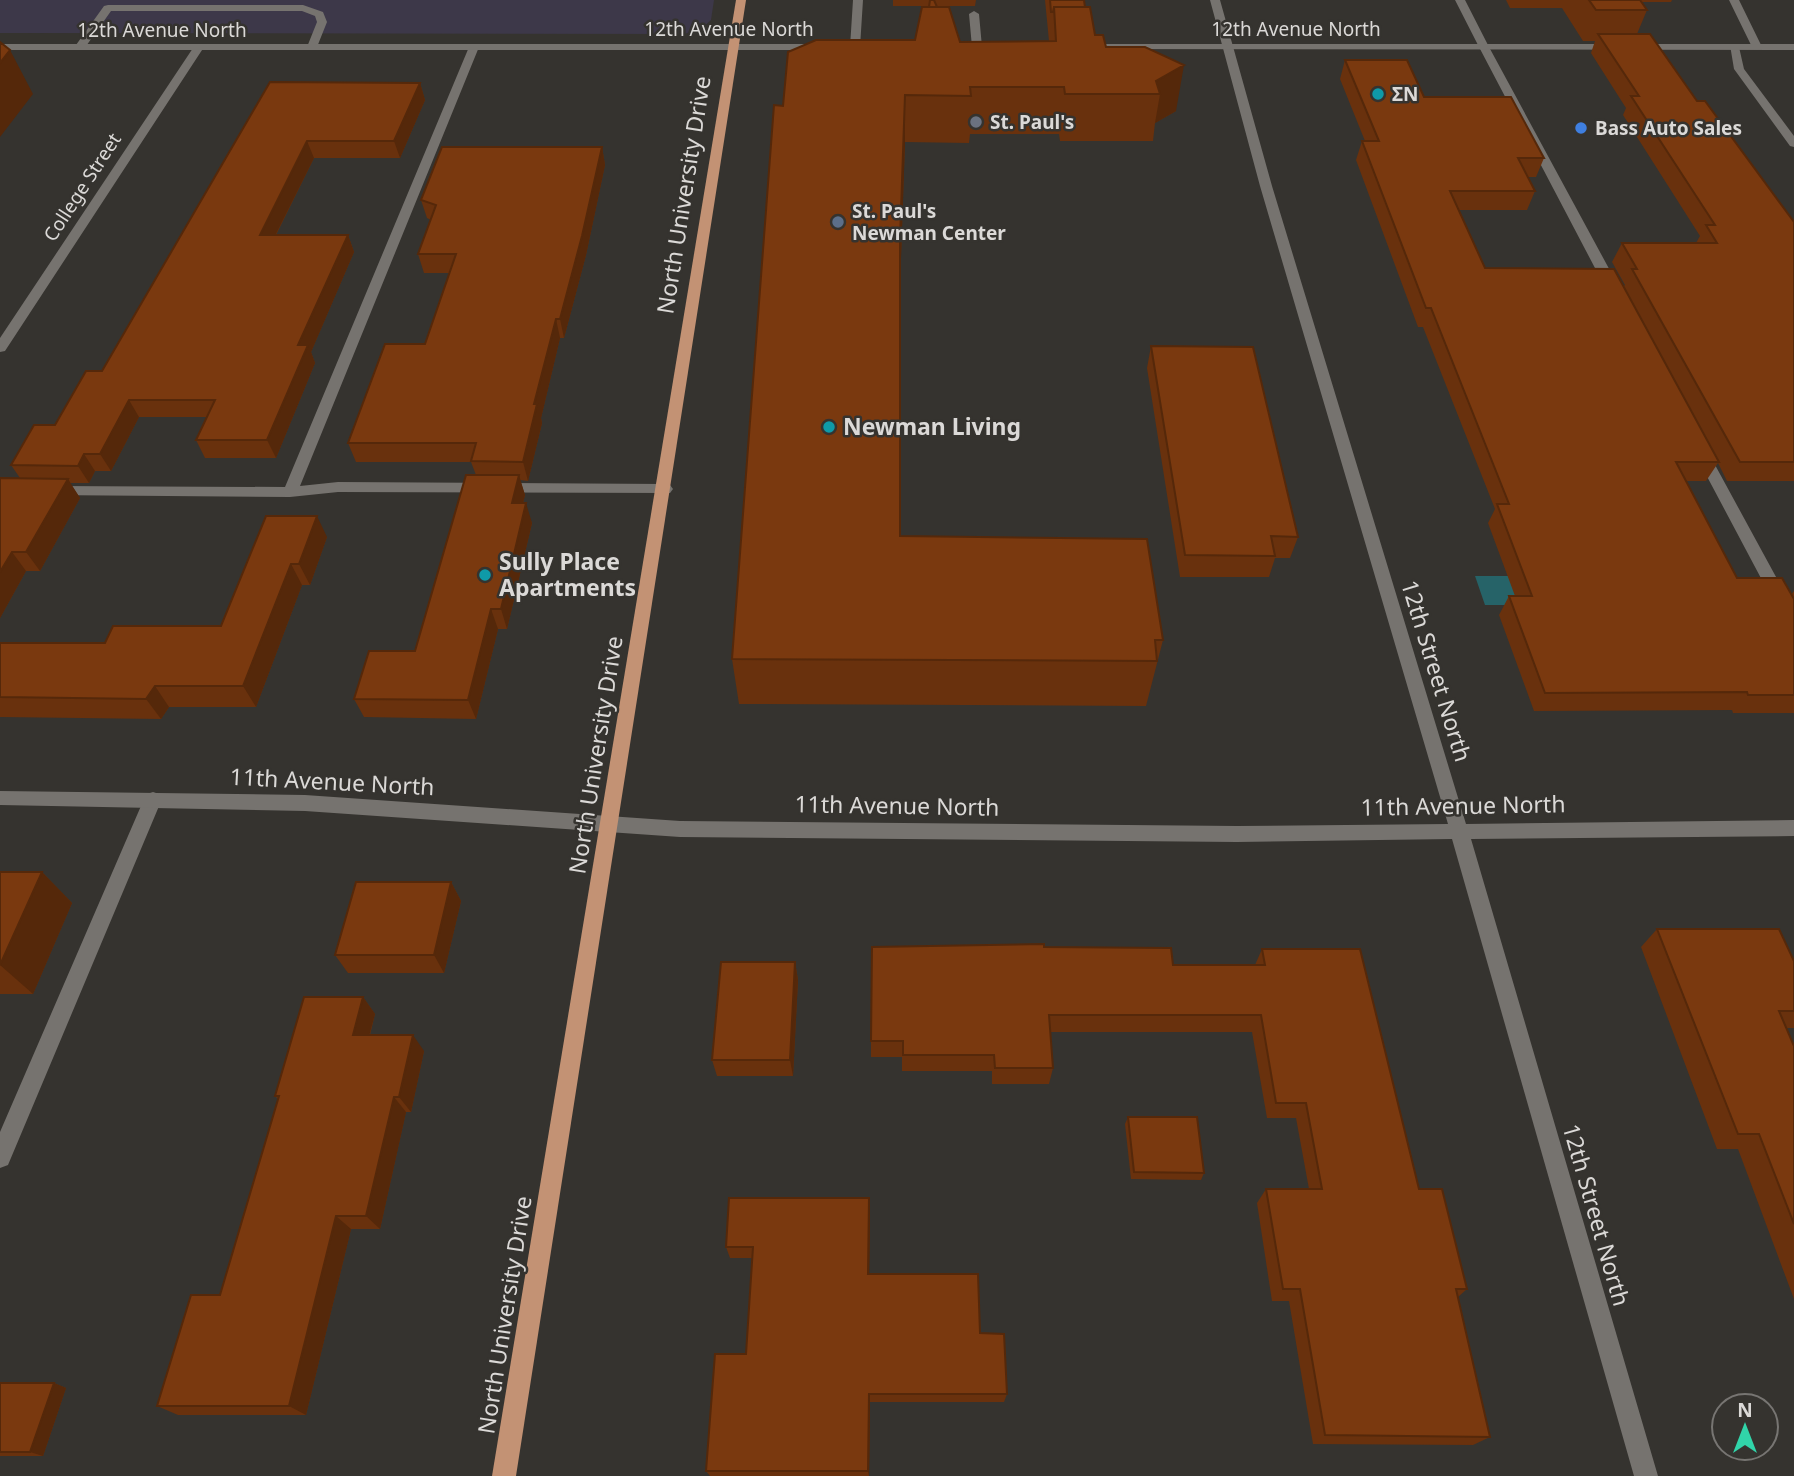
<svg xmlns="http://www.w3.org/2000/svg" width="1794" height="1476" font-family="'Noto Sans',sans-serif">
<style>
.education{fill:#3d3849}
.water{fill:#266368}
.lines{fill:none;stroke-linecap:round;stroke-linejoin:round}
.lane{fill:#76736f;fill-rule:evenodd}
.street{fill:#76736f;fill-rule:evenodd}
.secondary{fill:#76736f;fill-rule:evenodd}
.primary{fill:#c39274;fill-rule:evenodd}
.wall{fill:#69310d}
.shaded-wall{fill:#55280a}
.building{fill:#7a390f;stroke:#55280a;stroke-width:2}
.culture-dot{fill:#0f9aa8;stroke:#35332f;stroke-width:2.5}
.worship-dot{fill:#6b7280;stroke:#35332f;stroke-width:2.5}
.shop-dot{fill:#3f7fe0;stroke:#35332f;stroke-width:2.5}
.service-dot{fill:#5c6f8a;stroke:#35332f;stroke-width:2.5}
.labels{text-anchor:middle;stroke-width:5;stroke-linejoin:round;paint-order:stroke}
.far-street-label{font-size:19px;fill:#dbd9d7;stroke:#35332f}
.far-poi-label{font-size:19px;font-weight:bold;fill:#dbd9d7;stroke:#35332f;text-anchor:start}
.street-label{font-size:23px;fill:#dbd9d7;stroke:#35332f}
.poi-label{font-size:23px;font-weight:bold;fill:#dbd9d7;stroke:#35332f;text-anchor:start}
</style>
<rect width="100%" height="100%" fill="#35332f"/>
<path class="education" d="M0,0H714L711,20L701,29L684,34L0,33Z"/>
<path class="water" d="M1475,576H1548L1560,605H1485Z"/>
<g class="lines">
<path class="lane" d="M853,0H863L860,47L855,50L850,47Z
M108,5H303L323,12L327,22L317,47L312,50L307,47L317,22L315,16L302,11H111L84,49H76V45L104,6Z
M974,11L979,14L982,47L977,50L972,47L969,14Z
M474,44L479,47L300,486L338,482L665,484L670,485L673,489L670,493L338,492L290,497L47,495L44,491L52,486L285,487L469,47Z
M1480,45L1489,47L1620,289L1618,292L1613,293L1606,289L1479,47Z
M1701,447L1708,452L1794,610V631L1788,629L1694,452Z
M153,792L159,794L162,799L8,1165L0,1168V1132L144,799L147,794Z"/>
<path class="street" d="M1210,0H1220L1272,186L1466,824L1794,820V836L1471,839L1658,1476H1634L1452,839L1237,842L680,837L305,811L0,805V791L305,795L680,821L1237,826L1448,824L1260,186Z
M1455,0H1465L1489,47L1488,49L1479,47Z
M1729,0H1739L1762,47L1761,49L1752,47Z
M195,45L204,47L5,351L0,352V338Z
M1730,45L1739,47L1744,69L1794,136V147L1790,146L1734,69Z"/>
<path class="secondary" d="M0,44H825L830,47L825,50H0Z
M1084,44H1794V50L1080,49V45Z"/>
<path class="primary" d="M736,0H746L516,1476H492Z"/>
</g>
<path class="wall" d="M893,0H976L975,6H936L960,42L1049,41L1045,0H1084L1085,7L1095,35L1106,47H1145L1176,111L1155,123L1153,141H1060L1059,134H970L969,143L905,142L900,284V536L1163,640L1146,706L739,704L732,659L783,106L915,40L929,6H893Z
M1506,0H1672L1671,2H1641L1647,10L1637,34L1697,101L1794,222V481H1727L1718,463L1706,481H1686L1737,578L1791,595L1794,591V713H1733L1732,710L1534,711L1499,615L1509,596H1515L1488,523L1495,509L1423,327H1418L1356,160L1362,141H1365L1340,79L1345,60L1424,97L1544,158L1536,177H1528L1535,191L1527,210H1459L1485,268L1623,287L1625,285L1612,262L1622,243H1696L1700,236L1623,115L1626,108L1591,53L1595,41H1583L1562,8H1510Z
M270,82L420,83L425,100L400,158H314L276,235H348L354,252L311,352L315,363L276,458H205L196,440L207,417H139L111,471H95L89,483H70L80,498L40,571H26L0,618V478H20L11,465L55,425L102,371Z
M602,147L605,165L586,255L564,338H560L541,418L542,423L528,481L520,480L525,495L523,503L532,523L507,629H498L476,719L364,717L354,699L415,651L476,475L471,462H356L348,443L425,344L449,273H424L418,254L431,220L427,218L421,200Z
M1151,346L1298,537L1290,558H1275L1269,577H1180L1147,368Z
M266,516L327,537L310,585H302L256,707H169L161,719L0,717V643H105L221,626Z
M0,872H42L72,903L33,994H0Z
M451,882L461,901L444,973H348L335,955Z
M1657,929L1794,961V1028H1786L1794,1046V1299L1738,1149H1717L1641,947Z
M1044,947L1173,965H1255L1262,949L1419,1189L1467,1289L1458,1297L1490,1437L1473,1445L1313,1444L1289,1301H1272L1257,1203L1266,1189H1309L1296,1118H1267L1252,1032H1050L1053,1068L1049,1084H992V1071H902V1057H871V1041Z
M795,962L798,980L793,1076H717L712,1060Z
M363,997L375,1014L370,1035L424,1051L411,1112H406L380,1229H351L306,1415H178L157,1406L220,1295L278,1099L275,1096Z
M1128,1117L1204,1173L1201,1180L1131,1179L1125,1124Z
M870,1210L869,1274L980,1333L1007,1394L1004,1402H870L869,1476H710L706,1471L746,1354L752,1258H730L726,1247Z
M0,1383H54L66,1388L43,1456H0Z"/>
<path class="shaded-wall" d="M10,50L33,94L0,137V63Z
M1184,65L1176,111L1155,123L1160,94L1156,81Z
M420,83L425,100L400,158L394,141Z
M905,95V142L900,287V239Z
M307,141L314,158L267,252L260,235Z
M602,147L605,165L586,255L564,338L560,319Z
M348,235L354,252L311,352L315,363L276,458L267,440L298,345Z
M556,319L560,338L541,418L542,423L528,481L523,462L534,404Z
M129,400L139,417L111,471L100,454Z
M84,454L95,471L89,483L78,466Z
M519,475L525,495L518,522L512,503Z
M68,479L80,498L40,571L26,552Z
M526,503L532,523L507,629L501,609Z
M317,516L327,537L310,585L299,564Z
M12,552L26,571L0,618V572Z
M291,564L302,585L256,707L243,686Z
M491,609L498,629L476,719L468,700Z
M155,686L169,707L161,719L146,699Z
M42,872L72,903L33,994L0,965Z
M451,882L461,901L444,973L434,955Z
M795,962L798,980L793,1076L790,1060Z
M363,997L375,1014L365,1051L353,1035Z
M413,1035L424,1051L411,1112L399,1097Z
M394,1097L406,1112L380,1229L366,1216Z
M869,1198L870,1210L869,1285L868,1274Z
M336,1216L351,1229L306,1415L289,1406Z
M54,1383L66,1388L43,1456L30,1452Z
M869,1394L870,1402L869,1476L868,1471Z"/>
<path class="building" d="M930,0H934L937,7H929Z
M1050,0H1084L1085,7H1054L1053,12H1051Z
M1589,0H1640L1647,10H1596Z
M922,7H949L960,42L1056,41L1054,7H1090L1095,35H1103L1106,47H1145L1184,65L1156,81L1160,94H1065L1064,87H970L971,96L905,95L900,239V536L1147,539L1163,640H1155L1157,661L732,659L774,105L783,106L788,52L816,40H915Z
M1598,34H1650L1697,101H1705L1794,222V462H1740L1632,269H1637L1622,243H1717L1706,225H1715L1631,96H1639Z
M0,42L10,50L0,63Z
M1345,60H1407L1424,97H1511L1544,158H1518L1535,191H1450L1485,268L1614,269L1719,462H1676L1737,578H1782L1794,599V695H1748L1747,692L1545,693L1509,596H1532L1497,504H1509L1431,308H1426L1362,141H1379Z
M270,82L420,83L394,141H307L260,235H348L298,345H308L267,440H196L215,400H129L100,454H84L78,466L11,465L34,425H55L86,371H102Z
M442,147H602L582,236L560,319H556L534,404H537L523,462L471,461L476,443H348L385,344H425L456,254H418L436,205L421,200Z
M1151,346L1253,347L1298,537L1271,536L1275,556L1185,555Z
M466,475H519L512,503H526L501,609H491L468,700L354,699L369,651H415Z
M0,478L68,479L26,552H12L0,572Z
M266,516H317L299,564H291L243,686H155L146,699L0,697V643H105L113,626H221Z
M0,872H42L0,965Z
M356,882H451L434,955H335Z
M1657,929H1779L1794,961V1011H1779L1794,1046V1224L1759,1134H1738Z
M1044,944V947L1171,948L1173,965H1265L1262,949H1360L1419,1189H1442L1467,1289H1456L1490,1437L1325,1435L1300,1289H1283L1266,1189H1322L1306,1103H1276L1261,1015H1049L1053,1068H995L994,1055H903V1041H871L872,947Z
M721,962H795L790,1060H712Z
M304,997H363L353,1035H413L399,1097H394L366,1216H336L289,1406H157L191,1295H220L279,1096H275Z
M1128,1117H1197L1204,1173L1134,1172Z
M729,1198H869L868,1274H978L980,1333L1004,1334L1007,1394H869L868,1471H706L715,1354H746L753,1247H726Z
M0,1383H54L30,1452H0Z"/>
<g class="culture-dot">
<circle cx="1378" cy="94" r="7"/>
<circle cx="829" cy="427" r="7"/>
<circle cx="485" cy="575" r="7"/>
</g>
<circle class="worship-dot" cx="976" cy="122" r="7"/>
<circle class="shop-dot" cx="1581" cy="128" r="7"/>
<circle class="service-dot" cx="838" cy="222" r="7"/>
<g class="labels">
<g class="far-street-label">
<text x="729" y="36">12th Avenue North</text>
<text x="1296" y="36">12th Avenue North</text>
<text x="162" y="37">12th Avenue North</text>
<text transform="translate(82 187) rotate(-57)" y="7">College Street</text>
</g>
<g class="far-poi-label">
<text x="1392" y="101">ΣΝ</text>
<text x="990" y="129">St. Paul's</text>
<text x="1595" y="135">Bass Auto Sales</text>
<text x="852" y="218">St. Paul's<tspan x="852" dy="22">Newman Center</tspan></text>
</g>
<g class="street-label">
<text transform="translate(684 195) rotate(-81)" y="8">North University Drive</text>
<text transform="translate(1436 671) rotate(73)" y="8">12th Street North</text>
<text transform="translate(596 755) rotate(-81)" y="8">North University Drive</text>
<text transform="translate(332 782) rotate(3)" y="8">11th Avenue North</text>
<text transform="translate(897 806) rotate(1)" y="8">11th Avenue North</text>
<text transform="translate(1463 806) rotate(-1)" y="8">11th Avenue North</text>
<text transform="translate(1596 1215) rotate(74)" y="8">12th Street North</text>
<text transform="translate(505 1315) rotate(-81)" y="8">North University Drive</text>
</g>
<g class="poi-label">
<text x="843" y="435">Newman Living</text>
<text x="499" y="570">Sully Place<tspan x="499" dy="26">Apartments</tspan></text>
</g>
</g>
<g transform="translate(1745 1427)"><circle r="33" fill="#35332f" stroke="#777572" stroke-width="2"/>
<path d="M0-5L12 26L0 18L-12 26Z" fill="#31d4a9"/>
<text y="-10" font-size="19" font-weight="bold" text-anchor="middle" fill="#dbd9d7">N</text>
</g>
</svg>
